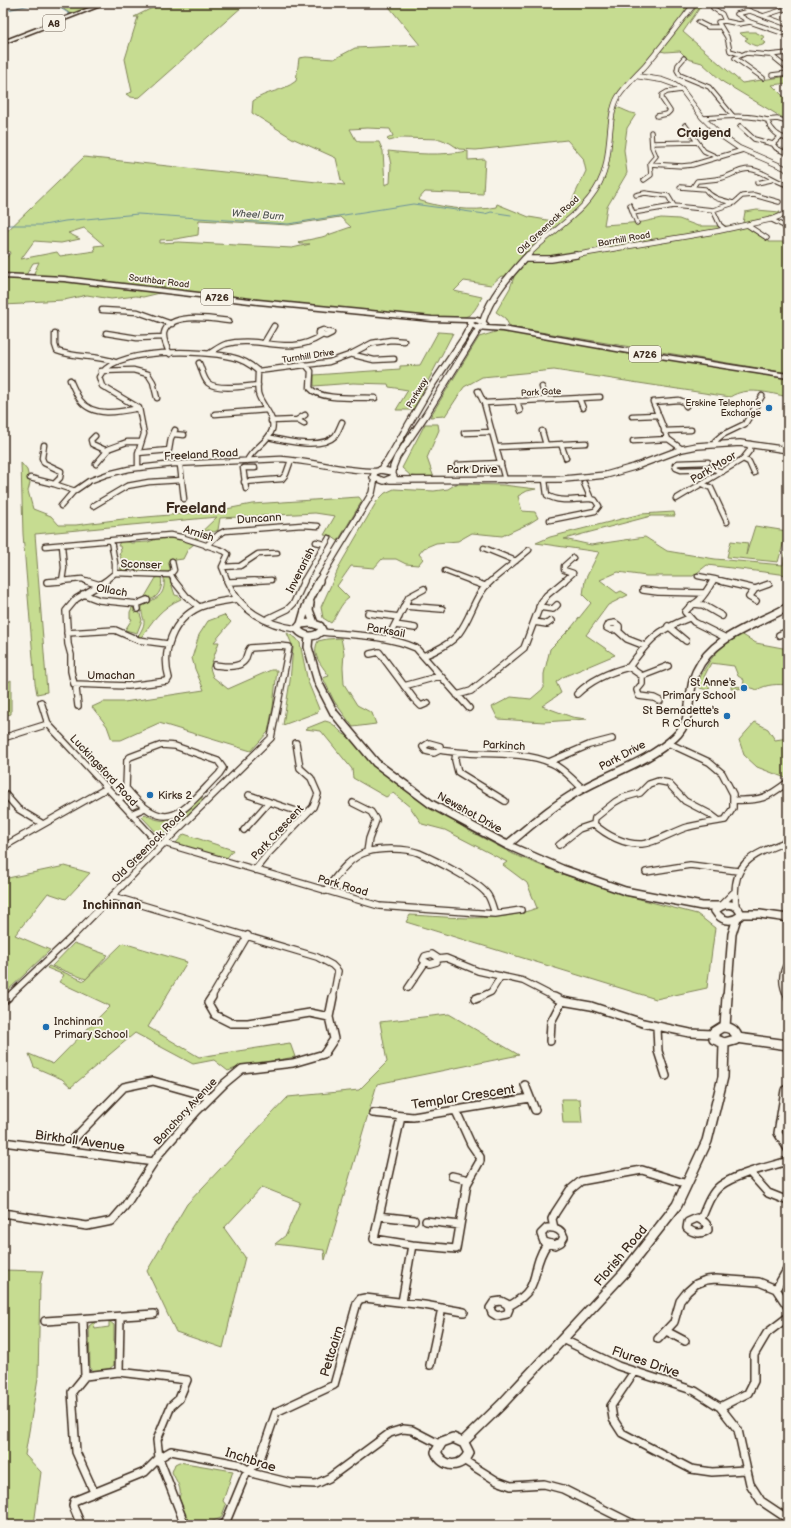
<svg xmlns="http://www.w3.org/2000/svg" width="791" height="1528" font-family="'Balsamiq Sans',sans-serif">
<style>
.green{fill:#c6dc91;stroke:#808358;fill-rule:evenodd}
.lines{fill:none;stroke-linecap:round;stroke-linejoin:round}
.stream{stroke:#6c919b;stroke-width:1}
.street-far3-casing{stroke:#3b2a1e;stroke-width:5.5}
.street-far2-casing{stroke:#3b2a1e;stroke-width:7}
.street-far1-casing{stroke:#3b2a1e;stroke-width:8}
.street-casing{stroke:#3b2a1e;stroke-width:10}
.secondary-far3-casing{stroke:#3b2a1e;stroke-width:6}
.secondary-far2-casing{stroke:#3b2a1e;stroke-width:8}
.secondary-far1-casing{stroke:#3b2a1e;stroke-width:10}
.secondary-casing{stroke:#3b2a1e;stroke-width:12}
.primary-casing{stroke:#3b2a1e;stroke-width:3}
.street-far3{stroke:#f7f3e8;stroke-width:3.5}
.street-far2{stroke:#f7f3e8;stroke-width:4.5}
.street-far1{stroke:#f7f3e8;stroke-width:5.5}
.street{stroke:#f7f3e8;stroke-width:7}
.secondary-far3{stroke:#f7f3e8;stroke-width:4.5}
.secondary-far2{stroke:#f7f3e8;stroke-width:5.5}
.secondary-far1{stroke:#f7f3e8;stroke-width:7}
.secondary{stroke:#f7f3e8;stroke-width:9}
.primary{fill:#f7f3e8;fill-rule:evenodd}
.poi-dot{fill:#1f6fb2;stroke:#f7f3e8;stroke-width:1.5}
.labels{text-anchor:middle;stroke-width:3.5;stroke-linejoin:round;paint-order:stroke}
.far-street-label{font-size:9px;fill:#3b2a1e;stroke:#f7f3e8}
.far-poi-label{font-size:9px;fill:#3b2a1e;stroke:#f7f3e8;text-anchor:end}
.shield{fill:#f7f3e8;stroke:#73665b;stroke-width:1}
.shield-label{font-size:10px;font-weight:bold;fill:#3b2a1e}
.far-water-label{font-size:10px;font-style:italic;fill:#505552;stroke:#f7f3e8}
.street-label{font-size:11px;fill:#3b2a1e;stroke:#f7f3e8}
.poi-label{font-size:11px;fill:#3b2a1e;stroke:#f7f3e8;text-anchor:end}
.far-district-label{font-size:13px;font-weight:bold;fill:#3b2a1e;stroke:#f7f3e8}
.quarter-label{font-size:13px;font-weight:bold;fill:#3b2a1e;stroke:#f7f3e8}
.near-street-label{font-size:13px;fill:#3b2a1e;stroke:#f7f3e8}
.district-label{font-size:15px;font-weight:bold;fill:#3b2a1e;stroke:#f7f3e8}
</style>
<rect width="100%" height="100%" fill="#f7f3e8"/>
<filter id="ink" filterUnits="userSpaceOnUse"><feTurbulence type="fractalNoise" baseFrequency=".025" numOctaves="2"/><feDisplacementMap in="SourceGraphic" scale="8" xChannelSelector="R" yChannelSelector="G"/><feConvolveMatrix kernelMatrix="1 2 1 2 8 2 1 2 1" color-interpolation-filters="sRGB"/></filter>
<g filter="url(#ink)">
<path class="green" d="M55,3H98L72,15Z
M168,3H300L290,6H243L140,97C134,98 131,98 126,94L132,92L125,59L138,17H134L150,9Z
M386,3H651L659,5H669L670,3H691L683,14L690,16L699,3H703L683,32L742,83L788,76V83L772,85L788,101V121L723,82L702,63L688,59L680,51L665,52L656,50L619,94L616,107C624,109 628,113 636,114L627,128L624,150L627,173L607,207L604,225L643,222L661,218L679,219L698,226H730L743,223L745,212L757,210L780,212L773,218L751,223L749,229L769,242H788V373L510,327L505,318L496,312L510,288L514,277L501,276L491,285L464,281L454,291L482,297C471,318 470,317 447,319L275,302L67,278L39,276L34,273L39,262L33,263L26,275L3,274V262L11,252L3,250V235L84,157L345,185L341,180L336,158L292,138L252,113L253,101C266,91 282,92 296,81L299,58L306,57L334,59L355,48L420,45ZM367,128L390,129L393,136L387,139L389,141L401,138L440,139L450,143L459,149L476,150L567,140L583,158L586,171L568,209L553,221L529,217L497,204L496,207C473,212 441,208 418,200L425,192L483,194L485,159L468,160V151C439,156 416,154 388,151L391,165L390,183L385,185L383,151L379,142H360L356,140L350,129ZM340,217L351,227L322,237L298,242L300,244H310L292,248L179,242L160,243V240L176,239L198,235L199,220L289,225ZM84,228L104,245L94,246L95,251L60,256L57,252L21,259L34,241L61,243L80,239L68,233Z
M747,32H755L765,37L761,39L766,43C758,49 752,45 745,40L748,38L743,36L740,33Z
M3,278L74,282L160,293L143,297L136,296L111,299L87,295L64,300L25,302L23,304L3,305Z
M502,330L788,379V397C769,393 747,386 730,397L554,370L482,377L464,387L445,416L430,417L479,337Z
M438,332L453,333L413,410H396L408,390L389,387L388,384L353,383L314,386V375L400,369V366L420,365Z
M425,424H438L439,430L427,458L434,478L411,476L402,468Z
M21,463L27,470L30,483L28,491L33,509L51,516L59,525H76L123,519L216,511L252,504L359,497L362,501L338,541L331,536L324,535L335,516L315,513L220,518L218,530L214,532L207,530L197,539L195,538L217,517L35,534L47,692L37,694L35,683L23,534Z
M456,484L503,485L536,489L527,491L518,496L522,511L535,512L538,518L530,523L502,536L472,533L458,541L436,543L424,548L419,554L423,559L418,565L406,564L396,559H382L374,568L351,566L337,586L349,598C340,604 338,614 331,623L323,618L321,607L341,563L377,501L385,493L394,489L434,491L448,489Z
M674,512L675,516H651L564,539L591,545L645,537L667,551L715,559L783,565L788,539V575L707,565L693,576H646L618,572L600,580L617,593L621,591L628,595L608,605L586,635L615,655L563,677L556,682L561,693L542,706L572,717L587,719L544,722L498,719L492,707L511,697L531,699L544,688V674L550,649L571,628L591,603L583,595L585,580L599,552L536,543L550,537L641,514Z
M755,526L787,531L778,562L727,557L731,541L748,543L746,555Z
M178,538L194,544L188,549L183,559L168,561L171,572L144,573L130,569L125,571L120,569L123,564L119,553L121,552L120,546H118L120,541L129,542L131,543L148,542L157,539Z
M161,577C163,587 160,596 150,600L147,599L143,600L156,578Z
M164,577H169L175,595L179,596L181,599C162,607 152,621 141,638L138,636C150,618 140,620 142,606C156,597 166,598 164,577Z
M133,606L134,611H139L142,620L137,633L125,630L132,619L130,618V612Z
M224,615L231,622L214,642H219L210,668L213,677L228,689L271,670H277L273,707L268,732L251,751L159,723L121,740H112L107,726L92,707L103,702H124L204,690L195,669L192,658L199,635L208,621Z
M287,633L296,638L300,643L308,682L319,709L318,712L283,725L290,681L293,647Z
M741,634L756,643L788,649V685C778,684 766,684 757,690C749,685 740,690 731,689V686L743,687L744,680L738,676L734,666L711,663L704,677L710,681L705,684L710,687L707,690L700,688L697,685C705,663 720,645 741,634Z
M341,638L344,653L343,667L344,684L357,705L372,713L376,724L353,727L334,701L323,678L329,676C321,664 311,655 318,641L327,639Z
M11,680V714L3,716V685Z
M325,721C336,723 337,731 347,736L381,770L466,829L513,854L562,874L628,896L697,914L715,928L707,988L656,999L406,922L410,915C452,917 497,923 537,908L527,883L503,865L507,862L445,830L422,824L410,807L393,793L386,797L353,778L352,769L321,731L305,729Z
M755,722L768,729L775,740L788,738V779L757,767L744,755L739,740Z
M202,796V802L169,833L165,831L163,835L158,834L142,817L145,814C169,830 186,813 202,796Z
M184,834L233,850L226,859L175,844Z
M65,866L90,873L66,899L48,893L15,935L50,950L3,995V879Z
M74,943L108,955L86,979L52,966Z
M123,943L187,962L148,1027L199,1057L290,1043L295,1057L239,1067L228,1071L214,1060L193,1064L135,1033L71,1087L62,1079L34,1067L29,1054L53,1064L110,1006L59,982L64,975L47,968L49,966L84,981Z
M449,1014L519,1055L377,1084L325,1260L324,1250L275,1244L286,1235L300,1202L262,1187L224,1228L245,1257L223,1348L176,1332L147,1271L187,1204L288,1097L359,1090L387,1062L380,1022Z
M561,1099H580L582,1123H563Z
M3,1270L43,1271L40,1284L38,1378L25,1455L41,1472L34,1525H3Z
M109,1321L114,1325V1365L109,1369L93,1371L90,1367L89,1326L94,1322L95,1329L109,1327Z
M179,1462L233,1471L223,1501L226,1505L221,1518L202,1525H191L189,1524L179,1498C183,1489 176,1481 172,1472L175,1464Z"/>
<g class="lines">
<path class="stream" d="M52,3L70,14
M3,11L39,3
M3,225H44L65,221L138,214L288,224L413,204L485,214L491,212L511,215"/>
<defs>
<path id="street-far3" d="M737,3L750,11L788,25
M713,8L722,14L725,21L739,24L750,22L737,14L749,11
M763,16L788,8
M725,21L718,22L727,37L730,51L740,54
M698,22L708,27H719
M750,22L785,34
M771,55L788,69
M684,58L678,65L677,70L680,75L709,87L733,116
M772,75L788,73
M763,78L735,58L746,53L769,55L788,53
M657,116L667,114L670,111L662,99V95L667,92L681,90
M703,118C725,117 746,114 767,120C771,130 778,137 788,139
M767,120L777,119L788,122
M685,125L704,151L719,158
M740,126L754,139L773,144
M780,137L773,144L776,148L788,154
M652,143L697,142
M650,164L682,166L692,165L743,150
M644,180L651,175L650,163L656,156L652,147L651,132
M757,183L771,180
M680,187L705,189C712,199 722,200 734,203
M693,187L697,181C705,180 714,180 722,178C733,175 742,167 754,170C766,173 776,182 788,185
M636,195L645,193L668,196L674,206
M630,205L633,213
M713,210L720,225L725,229
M772,220L784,226L788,234
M637,223L633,213L674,206L713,210L734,203L742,196L754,195L779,202
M747,225L767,238"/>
<path id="street-far2" d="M102,310L138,312L172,324
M323,330L332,333L326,336L318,334V332Z
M106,333L137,338L164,337
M55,334V345L57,351C76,358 96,355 115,362
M264,343L274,326
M210,353C215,350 220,346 226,344C260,335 288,357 321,336
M170,354C167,348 163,340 164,333C169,311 213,319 229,321
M350,354L374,360L394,359
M199,363C202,369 203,378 208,383C217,391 247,386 258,385
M306,365L311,371L310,388C320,401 359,397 375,398
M101,371L133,370L148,374L153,382L157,398
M258,371L329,362L349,355L372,343L391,340L404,341
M70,380C73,387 76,394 80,400C93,418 120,412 139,408
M542,387L546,400
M478,391L484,403L505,480
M579,398L583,408
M517,401L520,411
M484,403L600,397
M215,414L267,410
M632,416L657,415
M297,420L304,424
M271,421L297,420L305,415
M542,431L546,445
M664,431L691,430
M464,433L492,432
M173,434L184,435
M95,436L91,440L92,444L105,450L127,442H141
M268,437C285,441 321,450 335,436C338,432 340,426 342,422
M633,441L668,439
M561,444L566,458
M717,444L715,441L722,435L745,424L762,396
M44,445L42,458L44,463L61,471L60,478L54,484L75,491
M497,447L586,443
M682,449L668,439L653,402L679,400L684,402L686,406
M138,453L169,450L171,438L175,430
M743,459L749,462L754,473
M708,462L678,463L675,465L676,468L681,470L714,469L722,472
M96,464L108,450
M180,465L184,499
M457,465L501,463
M138,467V453L144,434L139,408L102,386L99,377C114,347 202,350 231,357C242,359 250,364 258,371C258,378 257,386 258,393C261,406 276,416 272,430C268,443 252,448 247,461
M30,478L54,484
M545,480L547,495C561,504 576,498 591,499L595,500L599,506L595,511L550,520
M244,482L282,479L286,474L291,460
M584,483L591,499
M703,484L711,488L727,522
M246,489L243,468H255
M676,499L743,459L750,450V444
M61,506L73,492L89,481L108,474L129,469L174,464L281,459C314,461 345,472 378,471
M93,506L127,486L149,482L182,480
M316,542L325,544
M62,545L64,568L62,581
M45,546L170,535L181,537L224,551L228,554L222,567L228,582
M206,546L219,534L225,531L302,525L318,526
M484,548L516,561
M222,567L240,566L258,554L277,553
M445,571L474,582
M115,573L171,575L175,582
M170,575L174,570L172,561
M698,576L714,579
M50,582L82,579L90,582
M104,582L115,573V563L111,541
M233,582L271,580
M303,582L329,538
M490,582L529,550
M563,582L573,573L564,570V566L573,558
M712,582L714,579L725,582"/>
<path id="street-far1" d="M87,581L100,585
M106,581L76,599L66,611L68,644L71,655V671L74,684L128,686L167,681L169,678C161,651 173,619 200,607C212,602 225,601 237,599
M174,581L186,596L199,607
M227,581C239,610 266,625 297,629
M471,581L485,586
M713,581C708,588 704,597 697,602C692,606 689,606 685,612L694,622L726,638
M721,581L755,589L749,597L756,601
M47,582L61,581
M228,582L255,581
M755,589L769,584
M643,590L658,592L705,593
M83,594L99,600L137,604
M694,604L703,605L722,616
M404,606L442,609
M539,607L553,609L557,605
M138,609L137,604L147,600
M368,613L399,617
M265,620L288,609L294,603L304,581
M534,622L547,624L551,621
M615,623L619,626V629L611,630L607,628L609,624Z
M395,625L415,628
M668,626L686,641
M617,630L627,639L645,646
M321,632C353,635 386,635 416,648L469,708
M67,633L115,630L138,640L168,644
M779,635L788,631
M388,638L409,597L424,589
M370,654L379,652L414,699L421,706L428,703
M423,656C434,652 452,643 459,633C472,616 474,595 491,581
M642,676L668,666
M78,685L76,689L78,706
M404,686L440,676
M577,694C592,679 609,672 629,667
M457,695L471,691L524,648L541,603L547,595L564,581
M660,701L654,698L639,696L637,690L642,684V676L629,667C649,640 657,630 689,618
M41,702L48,724L161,846
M3,738L48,724
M429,743L440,746V750L434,753L426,751L423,747Z
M668,743L709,762L722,773L733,794V808L725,820C713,822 700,824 688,827C674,831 656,843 642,844C625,845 606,835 594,824L595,818L615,802L622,798L640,793L649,784L658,781L668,783L685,801L710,814L718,820
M162,745L175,746L218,761L223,768L219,774C183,810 168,840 126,788L127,760L130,757Z
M440,750C475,757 519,749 551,763C562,767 573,780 582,788
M456,753L455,760L458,772L505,801
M549,762L589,745L612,739
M3,792L18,809L43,824
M249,795L305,814
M118,799L130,793
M734,800C761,801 767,798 788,782
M353,803L371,812L376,820L369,839L367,852
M131,814L145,808
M244,830L269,802
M164,843L379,906L495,914L521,910
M559,845L579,829L594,824
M3,847L107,788
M255,870L267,855L313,807L318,794L311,778L300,768L296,743
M646,872L690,865L738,871
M325,891C336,877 349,857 367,852C381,848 406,848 419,853C435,860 477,881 487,894C491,899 493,908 495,914
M112,896L317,957L332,965L338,971L333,998
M721,905L733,893
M736,906C730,862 752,855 788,841
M432,954L438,958L437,962L430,964L423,960L425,956Z
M438,959L446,958L478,971L523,981L556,998
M408,988L425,963
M7,998L76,933L161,846L271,738L289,647L279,646L250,648C247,652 247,656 245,660C239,669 224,666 215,665
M211,998L248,935
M478,998L491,992L501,976
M788,998C782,986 780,974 788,963"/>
<path id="street" d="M212,997L208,1003L215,1015L231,1023H248L310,1013L329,1017
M554,997L562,1001L591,1006L643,1023L690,1033L713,1034
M475,999L480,997
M3,1001L8,997
M657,1027L658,1051L666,1076
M550,1041L551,1022L562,1001
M525,1085L535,1110
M788,1089L785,1090L778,1133L788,1149
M373,1113L413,1117L530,1098
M401,1117L374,1239L412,1245L456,1249L467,1184L480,1161V1157L471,1144L456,1111
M3,1142L154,1162
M63,1150L124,1087L153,1081L210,1097
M751,1174L768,1193L788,1201
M452,1176L469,1180
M3,1213L87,1226L112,1221L125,1206L159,1154L197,1111L225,1083L242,1069L293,1063L324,1054L334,1039L329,1017L333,997
M379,1216L414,1220
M697,1218C703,1221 708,1223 708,1230C701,1235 693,1233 687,1228L688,1222Z
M701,1219C706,1208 710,1194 720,1186C735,1174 769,1167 788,1161
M426,1221L460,1225
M547,1228C555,1227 561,1229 564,1237L561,1242L555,1245L544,1242L541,1234Z
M554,1228L552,1219L555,1213L570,1190L581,1181L642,1170L687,1184
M776,1289L788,1268
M501,1301L507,1304L509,1309L507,1314L497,1316L492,1313L490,1308L494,1302Z
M402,1302L412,1245
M509,1306C545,1286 528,1271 547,1244
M83,1320L85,1376
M45,1321L154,1314
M666,1331L685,1341
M562,1339L618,1366L695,1391L720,1407L738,1430L750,1484L761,1501L788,1519
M658,1339L674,1322L680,1301L687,1292L696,1284L706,1280L716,1279L759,1282L776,1289L788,1307
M430,1365L442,1308
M119,1372L120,1317
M634,1372L611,1406L613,1419L622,1433L691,1469L712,1472L745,1470
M720,1407L748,1393L754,1381V1355L767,1333L788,1317
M465,1461L497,1481L511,1486L544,1484L563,1489L635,1525
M94,1492L76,1452L72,1392L85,1376L119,1372L187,1380L179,1399L171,1406L157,1440L159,1458L185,1525
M81,1525L73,1506L74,1501L145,1472L159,1458L171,1451L238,1464L255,1474L291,1483L316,1484L329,1478L390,1433L403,1429L412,1430L439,1444
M221,1525L225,1524L247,1471L259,1462L276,1412L334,1385L357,1303L360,1299L365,1298L424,1305L464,1312"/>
<path id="secondary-far3" d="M636,76L662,80L673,84L682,90L702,117L720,135L739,148L785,168L788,171
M527,256C552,229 590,211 603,175C612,152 607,116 618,97C625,86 637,75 646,65C663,45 679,24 695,3
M570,256L718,231L773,219L788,213"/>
<path id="secondary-far2" d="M525,259H551L576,255
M483,321C491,295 510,275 528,255
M380,470L388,460L428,391L464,338L471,325
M381,470L392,472L394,477L384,481L373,477L375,472Z
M393,472V467L397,457L425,416L480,327
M390,480L564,479L606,475L634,467L682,449L697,446L740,443L788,450
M318,582L372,493L375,478"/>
<path id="secondary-far1" d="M310,603L309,610L314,623
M311,623L320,626L322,630C315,639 304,637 297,629L301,624Z
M301,624L306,607L319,581
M309,636L308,647L318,682L334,713L376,763L431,804L507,845L562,869L625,891L702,906H719
M507,845C529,827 552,806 577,792C609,773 647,763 675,737C694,720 686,694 696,672C712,636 756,625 788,607
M715,911C723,903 736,901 741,914
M715,911C721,921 731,923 740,916
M741,914H760L788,918
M727,998L732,934L737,918"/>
<path id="secondary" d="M722,1027C729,1027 734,1029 737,1036L735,1040L724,1043L714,1039V1032Z
M725,1027L727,997
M737,1038L788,1045
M453,1438L464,1443L469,1453C461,1469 443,1468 436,1452L442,1442Z
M463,1442L501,1405L624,1273L677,1205L707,1141L723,1077L724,1044"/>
<path id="primary" d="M102,3H108L3,44V41Z
M3,274L64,277L258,300L432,317L477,318L484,320L488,324L486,326L503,327L628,349L788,374V378L628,353L503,331L475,329L467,324V322L432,321L258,304L64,281L3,278ZM475,322L482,324L479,326L473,323Z"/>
</defs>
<use href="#street-far3" class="street-far3-casing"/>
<use href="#street-far2" class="street-far2-casing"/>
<use href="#street-far1" class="street-far1-casing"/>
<use href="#street" class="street-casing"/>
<use href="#secondary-far3" class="secondary-far3-casing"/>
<use href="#secondary-far2" class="secondary-far2-casing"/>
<use href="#secondary-far1" class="secondary-far1-casing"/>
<use href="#secondary" class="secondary-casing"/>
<use href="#primary" class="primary-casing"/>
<use href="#street-far3" class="street-far3"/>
<use href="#street-far2" class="street-far2"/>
<use href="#street-far1" class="street-far1"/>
<use href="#street" class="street"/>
<use href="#secondary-far3" class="secondary-far3"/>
<use href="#secondary-far2" class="secondary-far2"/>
<use href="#secondary-far1" class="secondary-far1"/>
<use href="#secondary" class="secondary"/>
<use href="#primary" class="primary"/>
</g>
</g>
<g class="poi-dot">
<circle cx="769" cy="408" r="4"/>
<circle cx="744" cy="688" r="4"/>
<circle cx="727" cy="716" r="4"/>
<circle cx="150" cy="795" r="4"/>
<circle cx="46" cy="1027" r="4"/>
</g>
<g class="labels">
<g class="far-street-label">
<text transform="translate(548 225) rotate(-43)" y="3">Old Greenock Road</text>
<text transform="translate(624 239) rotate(-10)" y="3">Barrhill Road</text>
<text transform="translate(159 281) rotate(7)" y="3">Southbar Road</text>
<text transform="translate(308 356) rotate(-9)" y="3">Turnhill Drive</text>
<text transform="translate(541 392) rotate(-3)" y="3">Park Gate</text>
<text transform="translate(417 393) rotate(-59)" y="3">Parkway</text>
</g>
<g class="far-poi-label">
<text x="761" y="406">Erskine Telephone<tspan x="761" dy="10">Exchange</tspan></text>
</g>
<g class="shield">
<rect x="43" y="15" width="22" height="16" rx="3"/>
<rect x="201" y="289" width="32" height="16" rx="3"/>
<rect x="629" y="346" width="32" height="16" rx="3"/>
</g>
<g class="shield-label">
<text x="54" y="27">A8</text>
<text x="217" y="301">A726</text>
<text x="645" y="358">A726</text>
</g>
<g class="far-water-label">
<text transform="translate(258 214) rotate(4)" y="4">Wheel Burn</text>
</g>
<g class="street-label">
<text transform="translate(201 454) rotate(-3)" y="4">Freeland Road</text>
<text transform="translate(713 467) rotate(-31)" y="4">Park Moor</text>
<text x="472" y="473">Park Drive</text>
<text transform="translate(259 518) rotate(-4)" y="4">Duncann</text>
<text transform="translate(199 533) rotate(17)" y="4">Arnish</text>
<text transform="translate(141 564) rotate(2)" y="4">Sconser</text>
<text transform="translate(300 570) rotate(-63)" y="4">Inverarish</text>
<text transform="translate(112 590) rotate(10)" y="4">Ollach</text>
<text transform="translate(386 630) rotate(10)" y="4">Parksail</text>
<text x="111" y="679">Umachan</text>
<text transform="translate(504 745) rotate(3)" y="4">Parkinch</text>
<text transform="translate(622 755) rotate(-28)" y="4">Park Drive</text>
<text transform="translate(104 770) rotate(47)" y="4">Luckingsford Road</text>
<text transform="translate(470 812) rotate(29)" y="4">Newshot Drive</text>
<text transform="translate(277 832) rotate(-47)" y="4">Park Crescent</text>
<text transform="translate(148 846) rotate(-45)" y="4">Old Greenock Road</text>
<text transform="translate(343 885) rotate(16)" y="4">Park Road</text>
<text transform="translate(185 1111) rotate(-47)" y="4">Banchory Avenue</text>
</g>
<g class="poi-label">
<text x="736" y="686">St Anne's<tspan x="736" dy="13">Primary School</tspan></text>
<text x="719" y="714">St Bernadette's<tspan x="719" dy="13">R C Church</tspan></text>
<text x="158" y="799" text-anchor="start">Kirks 2</text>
<text x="54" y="1025" text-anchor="start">Inchinnan<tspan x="54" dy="13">Primary School</tspan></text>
</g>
<g class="far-district-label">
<text x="704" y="137">Craigend</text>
</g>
<g class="quarter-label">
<text x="112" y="909">Inchinnan</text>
</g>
<g class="near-street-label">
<text transform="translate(463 1096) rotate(-9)" y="5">Templar Crescent</text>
<text transform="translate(80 1140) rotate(8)" y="5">Birkhall Avenue</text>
<text transform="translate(620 1255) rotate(-50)" y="5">Florish Road</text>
<text transform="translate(331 1351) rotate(-73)" y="5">Pettcairn</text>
<text transform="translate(646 1361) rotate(19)" y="5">Flures Drive</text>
<text transform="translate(251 1459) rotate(18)" y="5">Inchbrae</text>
</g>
<g class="district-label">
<text x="196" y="513">Freeland</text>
</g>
</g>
<rect width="791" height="1528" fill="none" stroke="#f7f3e8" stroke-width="16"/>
<rect x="8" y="8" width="775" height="1512" fill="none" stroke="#3b2a1e" stroke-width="1.5" filter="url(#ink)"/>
</svg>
